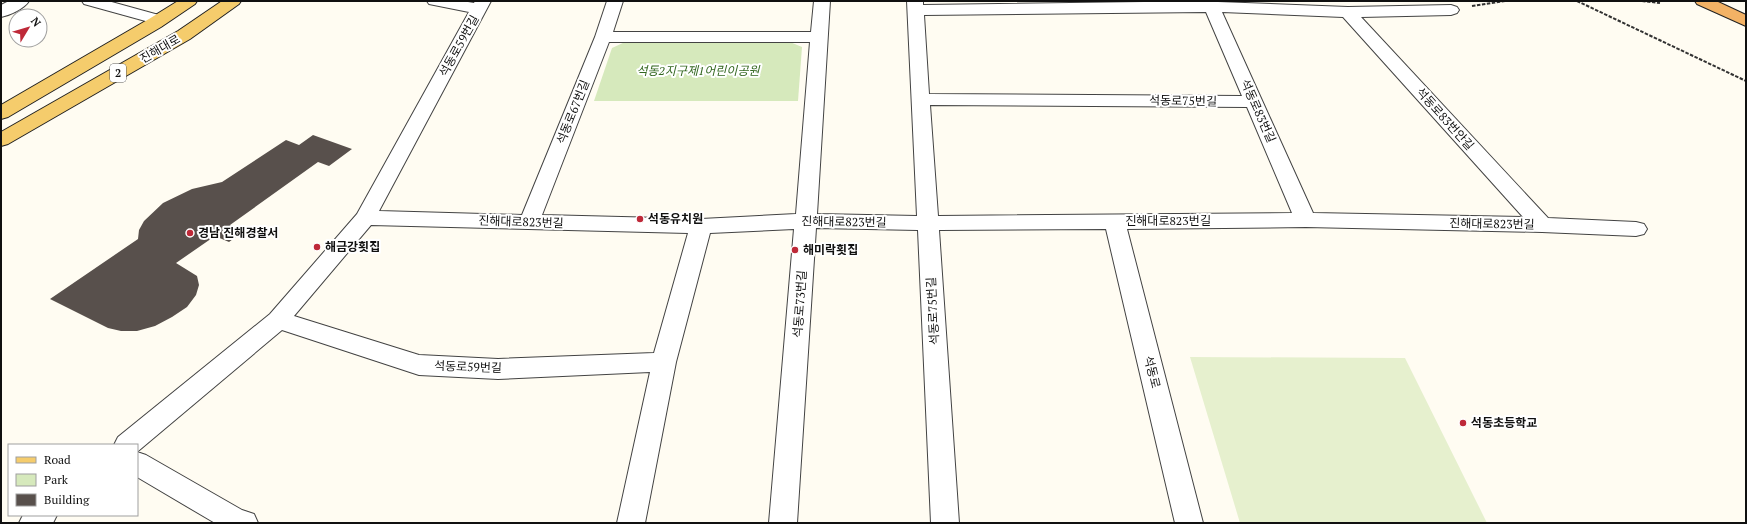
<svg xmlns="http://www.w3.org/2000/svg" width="1747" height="524" font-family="'PT Serif','Noto Sans KR',serif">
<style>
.green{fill:#d6e9bc}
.pitch{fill:#e6f0ce}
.building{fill:#58504c}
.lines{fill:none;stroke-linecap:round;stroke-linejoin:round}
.minor-casing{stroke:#434343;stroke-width:2}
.primary-casing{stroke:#212121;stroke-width:2}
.trunk-casing{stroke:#212121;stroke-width:2}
.path{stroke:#323232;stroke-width:2;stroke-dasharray:3.5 1.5;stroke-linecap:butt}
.minor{fill:#fff;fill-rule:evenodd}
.primary{fill:#f5cc6c;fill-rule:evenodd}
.trunk{fill:#f3b265;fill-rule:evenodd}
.poi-dot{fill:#be2938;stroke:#fff;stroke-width:1.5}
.labels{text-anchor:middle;stroke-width:4;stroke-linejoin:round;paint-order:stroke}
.shield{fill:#fff;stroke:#585858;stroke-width:1}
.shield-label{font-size:11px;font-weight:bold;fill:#101010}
.street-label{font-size:12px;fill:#101010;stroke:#fff}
.park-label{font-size:12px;font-style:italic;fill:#336720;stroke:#fff}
.poi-label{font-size:12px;font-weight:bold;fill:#101010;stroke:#fff;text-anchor:start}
</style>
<rect width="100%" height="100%" fill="#fffcf2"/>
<path class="green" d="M625,42H790L802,47L798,101H594L612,48Z"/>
<path class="pitch" d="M1190,357L1405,358L1487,523H1240Z"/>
<path class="building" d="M313,135L352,149L329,166L318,162L230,225L244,231L229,242L215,236L176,263L197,276L199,285L196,295L187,307L172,317L155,326L137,331H121L108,328L50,299L138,239L139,230L144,221L163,203L192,189L222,182L286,140L299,145Z"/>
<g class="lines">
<defs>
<path id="minor" d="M9,1H29C24,9 10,15 1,17V5Z
M82,1H108L166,17L168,20L166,23L160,25L84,4Z
M427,1H462L474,3L475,1H491L379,211L522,215L595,37L607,1H623L613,32H811L814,1H830L817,214L917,216L907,1H923V5L1217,1L1218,2L1348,7L1451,5L1457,7L1459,10L1457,13L1451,15L1361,17L1548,218L1636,222L1644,224L1647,229L1644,234L1636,236L1542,232L1306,227L1127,229L1203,523H1175L1106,229L939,230L959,523H931L918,230L816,228L797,523H769L794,229L710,233L676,362L645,523H617L650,372L498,379L419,375L282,330L137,452L146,455L242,510L254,514L258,523H215L137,477V445H114L118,437L270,314L357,214L469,12L429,4ZM1206,12L1242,96L929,94L924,15ZM1222,12L1343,17L1523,217L1313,213ZM609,42H810L796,214L701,219L542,215ZM930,105L1247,107L1292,213L938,216ZM371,225L688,233L654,353L498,359L419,355L294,316Z
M23,515H57L53,523H19Z"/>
<path id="primary" d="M178,1H197L195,4L161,27L8,117L1,119V105L149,19Z
M222,1H241L239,4L190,39L8,144L1,146V132L178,31Z"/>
<path id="trunk" d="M1695,1H1716L1746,15V26L1697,4Z"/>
</defs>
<use href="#minor" class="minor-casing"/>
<use href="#primary" class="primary-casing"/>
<use href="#trunk" class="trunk-casing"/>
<path class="path" d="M1577,1L1746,81
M1642,1L1660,3
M1472,6L1505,1"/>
<use href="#minor" class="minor"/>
<use href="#primary" class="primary"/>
<use href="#trunk" class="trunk"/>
</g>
<g class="poi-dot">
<circle cx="640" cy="219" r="4"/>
<circle cx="190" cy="233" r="4"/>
<circle cx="317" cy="247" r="4"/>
<circle cx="795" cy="250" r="4"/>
<circle cx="1463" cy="423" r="4"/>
</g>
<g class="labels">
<rect class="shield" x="110" y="64" width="16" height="18" rx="3"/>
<g class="shield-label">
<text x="118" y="77">2</text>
</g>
<g class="street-label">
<text transform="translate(459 46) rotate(-61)" y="4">석동로59번길</text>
<text transform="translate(160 49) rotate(-30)" y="4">진해대로</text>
<text transform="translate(1183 101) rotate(1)" y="4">석동로75번길</text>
<text transform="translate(1258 111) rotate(66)" y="4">석동로83번길</text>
<text transform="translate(573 112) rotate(-68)" y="4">석동로67번길</text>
<text transform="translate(1445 119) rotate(48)" y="4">석동로83번안길</text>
<text x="1168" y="225">진해대로823번길</text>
<text transform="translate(521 222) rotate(2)" y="4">진해대로823번길</text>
<text transform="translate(844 222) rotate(1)" y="4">진해대로823번길</text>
<text transform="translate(1492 224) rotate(1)" y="4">진해대로823번길</text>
<text transform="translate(800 304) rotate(-86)" y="4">석동로73번길</text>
<text transform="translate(933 311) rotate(-93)" y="4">석동로75번길</text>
<text transform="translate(468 367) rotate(2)" y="4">석동로59번길</text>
<text transform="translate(1152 372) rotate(76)" y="4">석동로</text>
</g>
<g class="park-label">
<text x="698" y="75">석동2지구제1어린이공원</text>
</g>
<g class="poi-label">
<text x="648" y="223">석동유치원</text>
<text x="198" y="237">경남 진해경찰서</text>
<text x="325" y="251">해금강횟집</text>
<text x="803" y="254">해미락횟집</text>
<text x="1471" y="427">석동초등학교</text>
</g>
</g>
<rect width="1747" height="524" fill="none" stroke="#101010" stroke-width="4"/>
<rect x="8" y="444" width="130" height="72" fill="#ffffff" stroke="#9f9f9f"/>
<rect x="16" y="457" width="20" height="6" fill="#f5cc6c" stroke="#9f9f9f"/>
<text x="44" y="464" font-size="12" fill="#101010">Road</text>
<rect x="16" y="474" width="20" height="12" fill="#d6e9bc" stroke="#9f9f9f"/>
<text x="44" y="484" font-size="12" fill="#101010">Park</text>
<rect x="16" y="494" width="20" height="12" fill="#58504c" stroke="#9f9f9f"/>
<text x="44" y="504" font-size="12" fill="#101010">Building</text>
<g transform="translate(28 28) rotate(52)"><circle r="19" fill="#ffffff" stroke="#9f9f9f"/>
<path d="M0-3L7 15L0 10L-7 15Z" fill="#be2938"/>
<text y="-6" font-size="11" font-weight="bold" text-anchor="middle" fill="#101010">N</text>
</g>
</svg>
